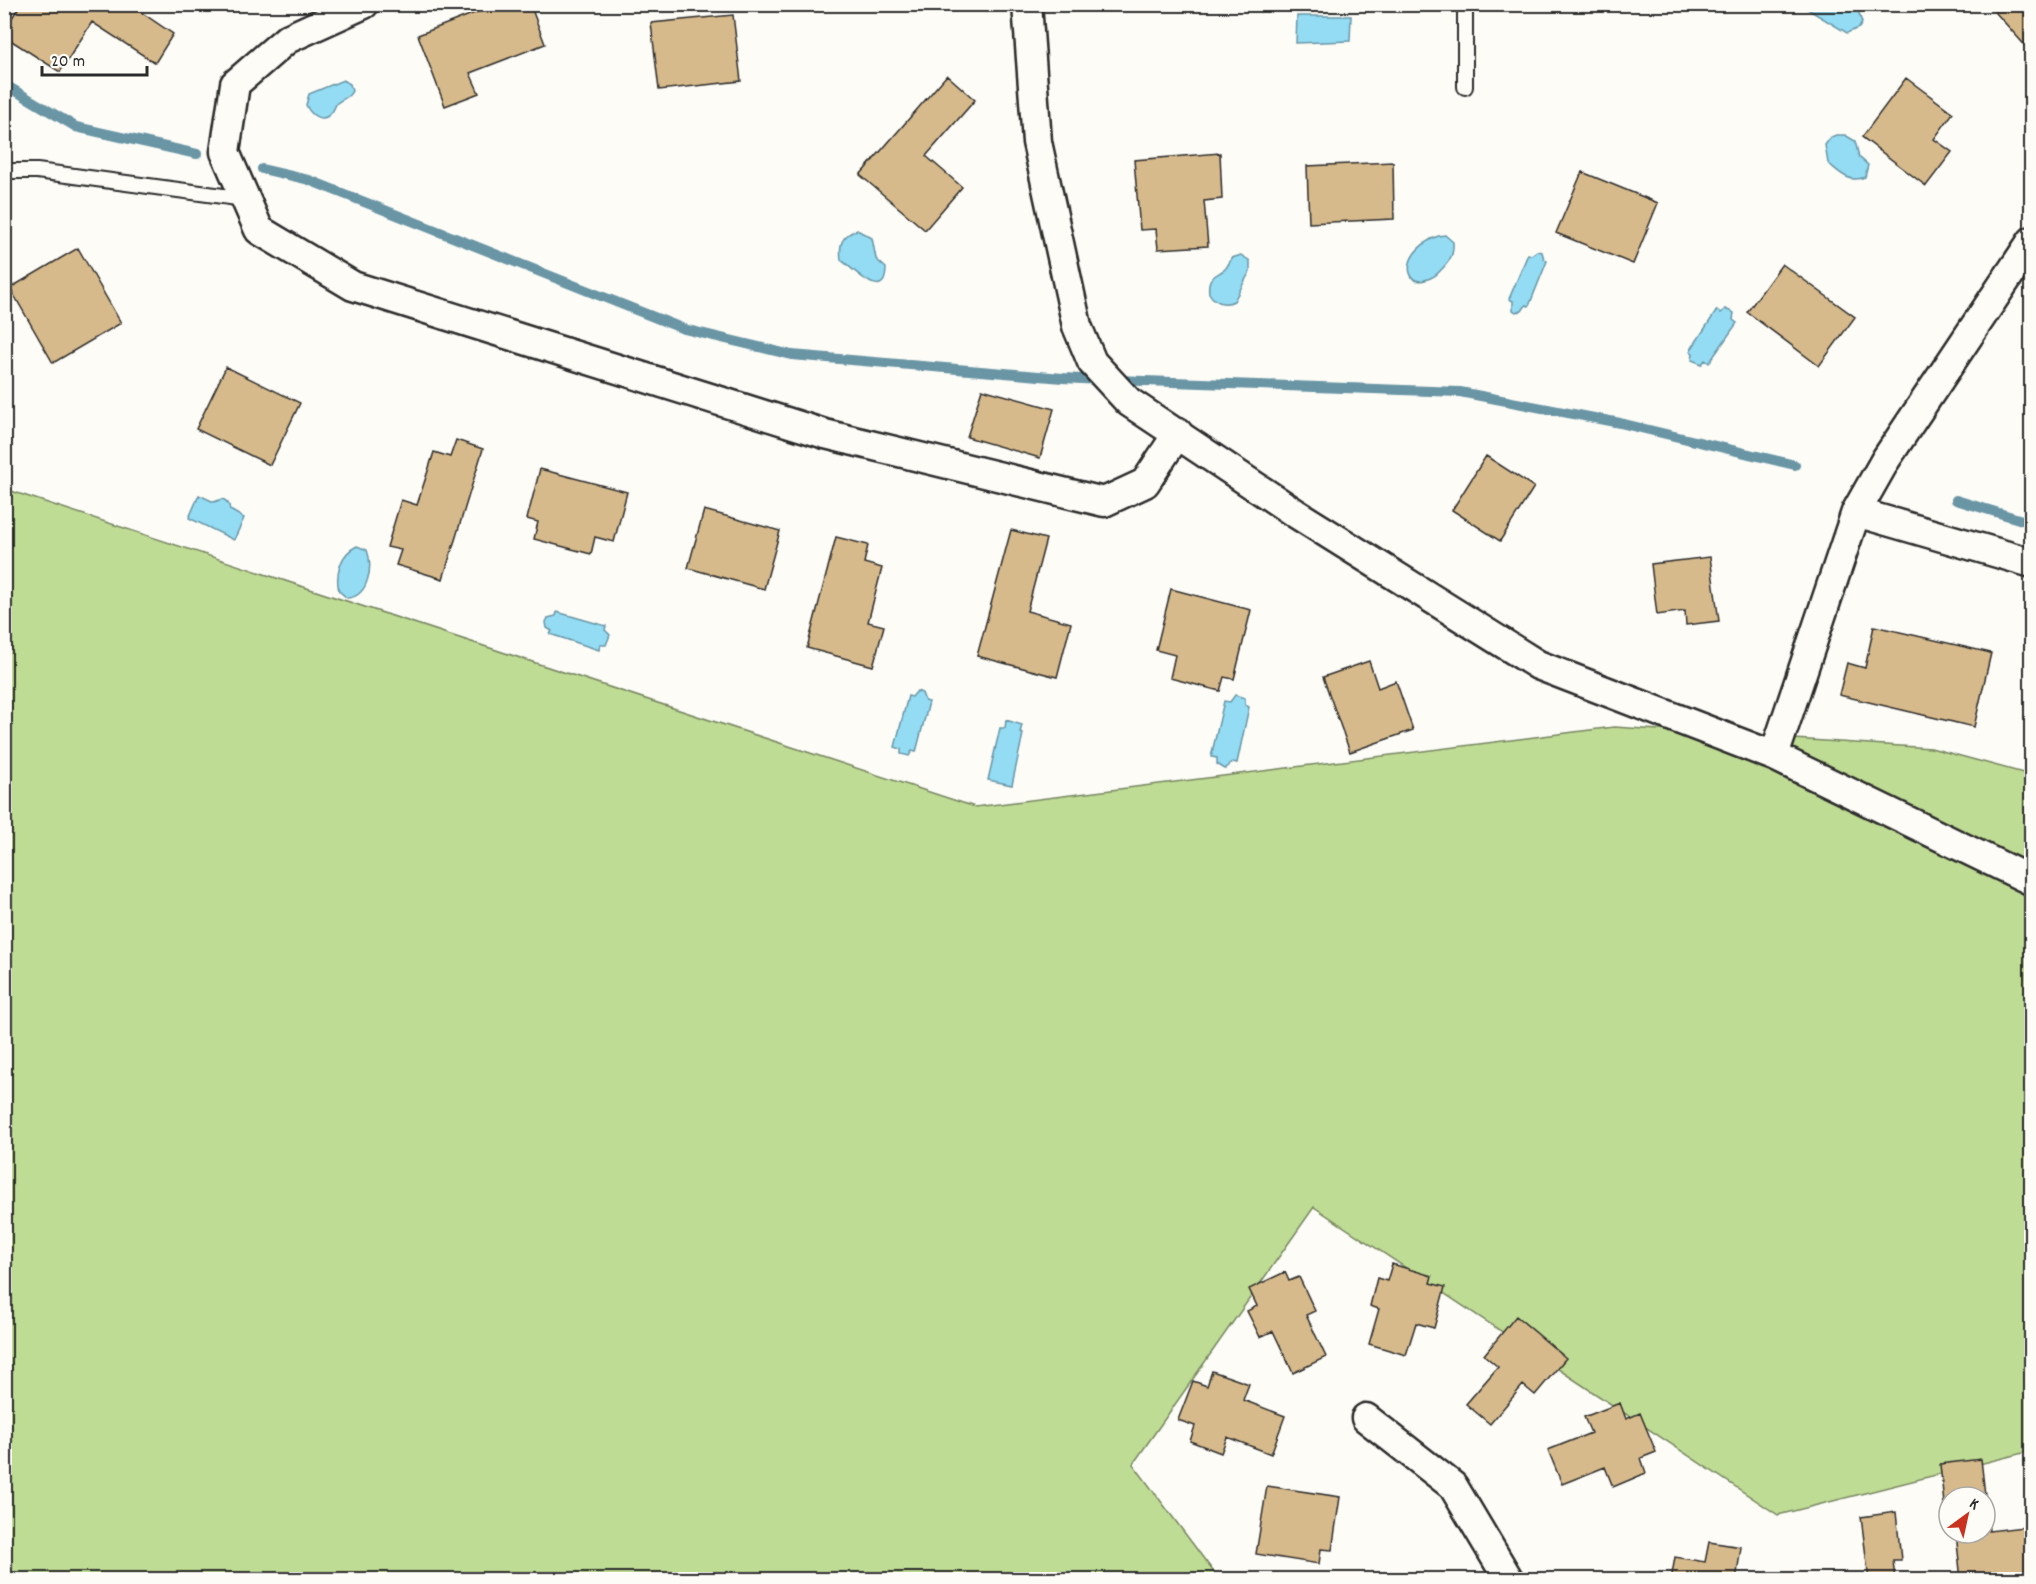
<svg xmlns="http://www.w3.org/2000/svg" width="2036" height="1584" font-family="Dekko,sans-serif">
<style>
.green{fill:#bfdc94;stroke:#758460;stroke-width:1.5}
.water{fill:#93dcf4;stroke:#6995a4;stroke-width:1.5}
.lines{fill:none;stroke-linecap:round;stroke-linejoin:round}
.stream{stroke:#6995a4;stroke-width:10}
.building{fill:#d7ba8b;stroke:#2b2b2b;stroke-width:1.5}
.service-casing{stroke:#2b2b2b;stroke-width:18}
.minor-casing{stroke:#2b2b2b;stroke-width:33}
.service{stroke:#fdfcf7;stroke-width:14}
.minor{stroke:#fdfcf7;stroke-width:28}
</style>
<rect width="100%" height="100%" fill="#fdfcf7"/>
<filter id="ink" filterUnits="userSpaceOnUse"><feTurbulence type="fractalNoise" baseFrequency=".0167" numOctaves="2"/><feDisplacementMap in="SourceGraphic" scale="12" xChannelSelector="R" yChannelSelector="G"/><feConvolveMatrix kernelMatrix="1 2 1 2 8 2 1 2 1" color-interpolation-filters="sRGB"/></filter>
<g filter="url(#ink)">
<path class="green" d="M5,489L975,807L1614,727L1931,748L2031,775V1451L1778,1515L1314,1207L1133,1464L1219,1579L5,1580Z"/>
<path class="water" d="M1806,4L1848,5L1858,10L1862,23L1859,28L1847,33L1804,7Z
M1297,16H1351L1350,41L1296,43Z
M343,80L350,84L352,91C348,99 343,98 337,103C334,107 335,108 332,112C323,124 311,116 306,105L309,94Z
M1836,135H1845L1855,141L1859,157L1868,165L1865,177C1849,184 1839,172 1828,163L1825,145L1831,137Z
M857,230L872,238L876,259L886,268C886,306 852,267 841,260C839,244 841,236 857,230Z
M1445,235L1453,242C1454,256 1449,262 1440,271C1434,278 1414,288 1410,273C1405,255 1429,236 1445,235Z
M1537,251L1542,252L1544,259L1547,261L1529,306L1526,305L1522,311L1516,312L1513,310V301L1509,299L1528,254L1531,255Z
M1241,255L1250,261V271L1234,301C1224,306 1214,302 1209,293C1207,277 1213,277 1224,270C1228,267 1229,262 1232,258Z
M1725,309L1734,313L1733,320L1737,323L1709,363L1705,360L1702,364L1692,360L1693,353L1690,351L1717,310L1721,313Z
M199,495L214,502L222,499C228,501 229,504 230,510L244,518L234,540L189,518Z
M357,546L367,550C373,566 369,597 347,598L339,591C335,574 340,554 357,546Z
M557,612L606,626L605,630L610,635L606,645H600L599,650L550,634L552,631L547,628L546,622L548,618L556,616Z
M917,691L922,693L925,701L929,702L916,752L912,751L909,756L901,754V749L895,747L908,696L912,697Z
M1235,695L1245,698V705L1249,707L1237,763L1233,762L1225,769L1217,764V758L1211,757L1224,701L1230,702Z
M1006,720L1022,725L1020,733L1023,734L1012,785L988,780L1000,728H1005Z"/>
<g class="lines">
<path class="stream" d="M4,84L76,127L197,154
M262,169L309,180L684,329L792,355L1063,378L1101,380
M1116,380L1460,392L1620,423L1795,465
M1956,500L2032,523"/>
</g>
<path class="building" d="M21,4H102L110,10L114,4H129L173,34L155,63L92,22L60,72L4,36V30Z
M498,4H530L545,44L470,73L479,93L445,106L418,35Z
M1988,4H2032V48L2029,50Z
M733,15L741,81L659,90L651,23Z
M947,75L975,100L926,156L962,187L925,230L860,175Z
M1906,78L1953,113L1934,139L1952,152L1926,186L1862,137Z
M1220,153L1222,199L1204,201L1208,246L1158,249L1156,229L1140,230L1134,160Z
M1393,162L1394,219L1309,223L1307,166Z
M1582,172L1658,203L1633,264L1556,233Z
M78,248L121,323L53,363L10,288Z
M1782,264L1855,317L1819,366L1747,312Z
M226,367L300,403L270,465L196,429Z
M982,389L1054,409L1040,458L967,437Z
M456,440L483,449L443,579L396,565L401,550L387,547L401,500L417,505L434,452L450,457Z
M1486,456L1534,487L1500,541L1452,510Z
M540,469L627,492L614,542L595,537L591,554L534,539L538,522L527,519Z
M704,510L780,531L764,589L688,568Z
M1011,530L1046,539L1027,611L1071,623L1057,677L977,656Z
M836,537L868,545L864,563L882,568L868,622L884,626L873,666L807,648Z
M1710,557L1719,621L1686,625L1685,611L1657,615L1651,564Z
M1171,589L1251,610L1234,679L1224,677L1220,691L1170,678L1175,655L1156,650Z
M1874,626L1991,653L1974,727L1839,695L1847,663L1865,668Z
M1369,661L1378,688L1396,681L1413,730L1350,752L1323,677Z
M1392,1264L1432,1276L1430,1283L1445,1287L1434,1328L1416,1323L1406,1355L1369,1344L1379,1309L1370,1306L1377,1278L1387,1281Z
M1285,1272L1289,1281L1299,1277L1315,1311L1306,1315L1326,1357L1293,1373L1273,1331L1260,1337L1247,1311L1257,1306L1249,1289Z
M1516,1316L1566,1358L1535,1395L1523,1385L1490,1424L1466,1404L1498,1367L1484,1355Z
M1212,1371L1249,1384L1243,1400L1285,1416L1271,1454L1227,1437L1221,1453L1190,1441L1195,1426L1178,1420L1193,1381L1207,1386Z
M1620,1403L1626,1419L1640,1413L1656,1452L1641,1458L1646,1473L1613,1487L1605,1467L1562,1484L1548,1450L1591,1433L1584,1417Z
M1981,1459L1989,1531L2032,1526V1580H1961L1956,1533H1985V1497H1949V1513L1945,1514L1940,1464Z
M1267,1486L1340,1497L1332,1550L1321,1549L1319,1564L1256,1554Z
M1896,1512L1901,1560H1893L1895,1580H1869L1861,1517Z
M1709,1542L1741,1547L1736,1580H1671L1675,1557L1705,1562Z"/>
<g class="lines">
<defs>
<path id="service" d="M1465,87V4
M4,171H37L245,199"/>
<path id="minor" d="M364,4L287,39L235,84L225,152L259,230L353,286L825,434L1104,502L1145,483L1178,433
M1027,4L1037,142L1077,326L1092,362L1129,402L1295,513L1538,665L1774,756L2032,881
M1856,512L2032,563
M1774,756L1856,512L1886,459L2032,241
M1366,1418L1453,1486L1509,1580"/>
</defs>
<use href="#service" class="service-casing"/>
<use href="#minor" class="minor-casing"/>
<use href="#service" class="service"/>
<use href="#minor" class="minor"/>
</g>
</g>
<rect width="2036" height="1584" fill="none" stroke="#fdfcf7" stroke-width="24"/>
<rect x="12" y="12" width="2012" height="1560" fill="none" stroke="#2b2b2b" stroke-width="2" filter="url(#ink)"/>
<g transform="translate(1967 1515) rotate(33)"><circle r="28" fill="#fdfcf7" stroke="#a9a8a5" stroke-width="1.5"/>
<path d="M0-4.5L10 22L0 15L-10 22Z" fill="#c8321e"/>
<text y="-9" font-size="16" font-weight="bold" text-anchor="middle" fill="#2b2b2b">K</text>
</g>
<path d="M42 66v9h105v-9" fill="none" stroke="#2b2b2b" stroke-width="3"/>
<text x="51" y="66" font-size="18" fill="#2b2b2b" stroke="#fdfcf7" stroke-width="4.5" paint-order="stroke">20 m</text>
</svg>
